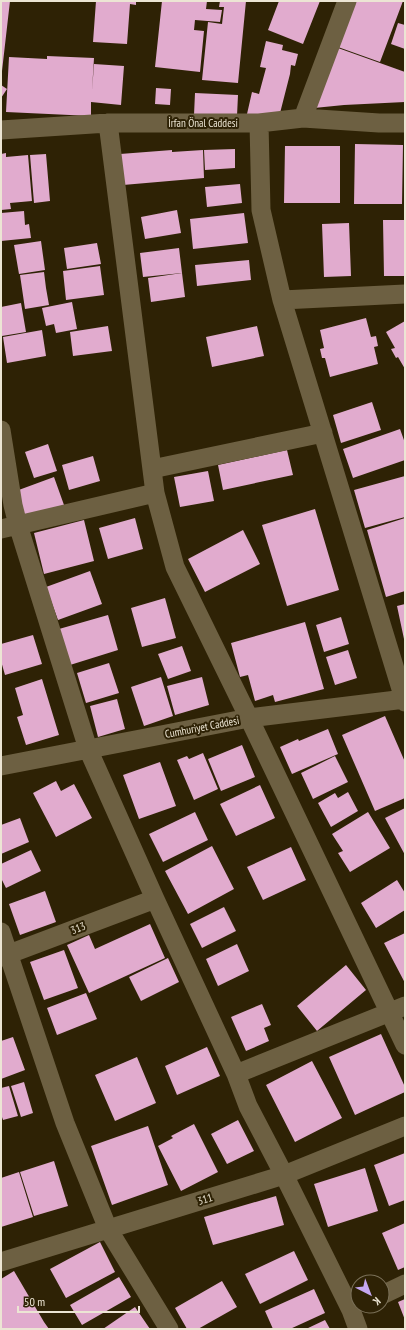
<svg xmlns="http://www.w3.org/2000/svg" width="406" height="1330" font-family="'PT Sans Narrow',sans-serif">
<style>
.building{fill:#e1abce}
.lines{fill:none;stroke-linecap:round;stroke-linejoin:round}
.minor{stroke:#6d6042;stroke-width:19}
.labels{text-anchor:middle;stroke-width:4;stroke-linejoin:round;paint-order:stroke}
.street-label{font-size:11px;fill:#ece5d4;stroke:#2e2205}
</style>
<rect width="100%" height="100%" fill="#2e2205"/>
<path class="building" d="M1,1H10L2,71H1Z
M96,1H136V5L130,4L127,44L93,42Z
M162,1H207L206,9L222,10L220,22L195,20L194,30L204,31L200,72L155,67Z
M220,1H246L238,83L202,80L208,22L222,24L224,7H219Z
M279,1H320L303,44L268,30Z
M356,1H403L380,62L338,47Z
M398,23L405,25V49L391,44Z
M266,41L283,45L282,50L298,54L295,66L291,65L290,74L281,72L290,74L278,121L247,114L252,92L259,94L266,68L260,67Z
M338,48L405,72V102L344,105L314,108Z
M47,56L94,58L92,91L94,64L124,66L121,105L91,102V116L6,112L9,57L47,59Z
M1,85L7,89L1,98Z
M156,88L171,89L170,105L155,104Z
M195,93L238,95L237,116L194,115Z
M355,144L403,145L402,204H354Z
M285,146H340V203H284Z
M235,149V168L205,170L204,150Z
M172,150V160V152L203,150L204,178L123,185L120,154Z
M6,153V157L28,155L32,201L10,203L11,209L1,210V154Z
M46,154L50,201L34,203L30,155Z
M240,184L242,203L207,207L205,187Z
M177,210L181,233L145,239L141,217Z
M24,211L25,225L29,224L31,238L1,241V213Z
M244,213L248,243L193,249L190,219Z
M383,220H405V276H384Z
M349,223L351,276L324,277L322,224Z
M41,241L45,270L19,274L14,245Z
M97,243L101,264L67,269L64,248Z
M179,248L182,273L143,277L140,253Z
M249,260L251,280L197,286L195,265Z
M100,266L104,295L66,300L63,271Z
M44,272L46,288L36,289L46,288L49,305L25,309L20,275Z
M182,273L185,297L151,302L148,278Z
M72,302L77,329L56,333L54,324L46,326L42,308Z
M21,303L26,332L2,336L1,307Z
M366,318L371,337L376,336L378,346L374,347L378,364L330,377L325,358H322L320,349L324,348L320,330Z
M405,321V369L398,357L396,358L391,349L395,348L386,332Z
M108,326L112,351L73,356L70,332Z
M257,326L264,356L212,367L206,337Z
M42,330L46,356L7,363L3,337Z
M372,402L381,430L341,443L333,415Z
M400,429L405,443V460L353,478L343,449Z
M48,444L57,471L34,478L25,452Z
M287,450L293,475L223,490L218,465Z
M93,456L100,481L69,490L62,465Z
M208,471L214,501L180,507L174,477Z
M405,476V517L365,528L354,490Z
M54,477L64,505L26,519L16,491Z
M315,509L339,590L287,606L262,525Z
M135,518L143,549L108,559L99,528Z
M405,518V591L386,597L367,530Z
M84,520L94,561L44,574L34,533Z
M243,530L260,564L205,592L188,559Z
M90,571L102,604L58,620L46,587Z
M165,598L176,638L142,647L131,608Z
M405,604V639H404L397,606Z
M108,615L118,650L70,665L59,629Z
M341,617L349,644L324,652L316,625Z
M305,622L324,689L275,702L273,695L255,701L248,675L240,677L231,643Z
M33,635L42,664L5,675L1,661V644Z
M182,646L191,671L168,679L158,654Z
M348,650L357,678L335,685L326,657Z
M109,663L119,693L86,703L77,673Z
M161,677L173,716L144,726L131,687Z
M202,677L209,705L175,715L167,686Z
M42,679L59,735L26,745L17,717L23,715L15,688Z
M117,699L125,729L98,737L90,706Z
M385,716L405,762V798L375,811L342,735Z
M328,729L338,754L292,774L280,747L298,739L299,741Z
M242,745L255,777L221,791L208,759Z
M203,753L218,789L194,800L177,760L187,756L189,759Z
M335,756L348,782L313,799L301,773Z
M160,762L176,806L139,819L123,775Z
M56,781L61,791L74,784L92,818L56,837L33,793Z
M260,785L275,818L236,836L220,804Z
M348,792L358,811L331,827L318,803L335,793L338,798Z
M405,808V855L385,818Z
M195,812L208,840L163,862L149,834Z
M368,812L390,848L350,872L338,853L343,851L332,834Z
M20,818L29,842L1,854V825Z
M212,846L234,889L188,914L165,871Z
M291,847L306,880L263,900L247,867Z
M31,850L41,871L6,888L1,878V864Z
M397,880L405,893V910L376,928L361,903Z
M45,891L56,922L20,935L9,904Z
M224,907L236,931L202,948L190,924Z
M150,924L165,958L89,993L67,945L89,935L95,949Z
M405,933V983L384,943Z
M237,944L249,971L218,986L206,959Z
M64,950L78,988L44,1000L30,962Z
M168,958L179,982L141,1001L129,977Z
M346,965L366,990L317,1031L297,1006Z
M86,993L97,1019L57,1035L47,1008Z
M262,1004L271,1025L264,1028L269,1041L246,1051L231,1017Z
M381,1034L405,1087V1092L355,1115L329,1057Z
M13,1037L25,1070L1,1079V1041Z
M207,1047L220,1076L177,1095L165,1066Z
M137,1057L156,1103L115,1121L95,1075Z
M312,1061L342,1118L295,1142L266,1085Z
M24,1082L33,1113L21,1117L11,1086Z
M9,1086L18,1116L3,1120L1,1114V1088Z
M238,1120L254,1151L227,1164L211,1134Z
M194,1124L218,1172L181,1191L158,1146L173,1138L171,1136Z
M148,1126L168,1185L112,1205L91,1146Z
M405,1153V1200L389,1206L374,1165Z
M54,1161L68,1206L34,1216L20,1172Z
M365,1168L378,1211L328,1227L314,1184Z
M19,1172L33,1217L1,1227V1178Z
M276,1196L284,1225L213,1245L204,1217Z
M405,1223V1267L398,1270L382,1233Z
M100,1242L115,1272L66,1298L50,1269Z
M294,1251L308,1280L260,1304L245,1274Z
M14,1271L44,1322L49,1329H1V1279Z
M119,1277L131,1297L82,1325L70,1305Z
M222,1281L237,1307L198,1329H187L175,1308Z
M314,1289L325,1313L290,1329H273L265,1311Z
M405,1299V1320L398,1302Z
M135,1307L150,1329H103Z
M325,1320L330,1329H306Z"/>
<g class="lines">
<path class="minor" d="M303,118L347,1
M108,123L155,493L175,567L249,718L405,1045
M259,123L261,210L282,300L405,702
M1,130L108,123H259L303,118L379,123H405
M282,300L405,294
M1,430L13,505L18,525L88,749L155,899L236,1074L248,1106L284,1175L351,1310L358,1329
M152,469L323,433
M1,529L155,493
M1,766L249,718L405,699
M1,932L65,1123L108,1229L169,1329
M1,957L155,899
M236,1074L405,1006
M1,1262L284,1175L405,1126
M382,1295L405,1284"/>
</g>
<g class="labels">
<g class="street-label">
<text x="203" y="127">İrfan Önal Caddesi</text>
<text transform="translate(202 727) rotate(-11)" y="4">Cumhuriyet Caddesi</text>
<text transform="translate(78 928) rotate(-21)" y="4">313</text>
<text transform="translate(205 1199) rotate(-17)" y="4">311</text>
</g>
</g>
<rect width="406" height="1330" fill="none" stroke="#ece5d4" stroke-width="4"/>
<g transform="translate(370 1294) rotate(138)"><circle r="19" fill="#2e2205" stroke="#7a7058"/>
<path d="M0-3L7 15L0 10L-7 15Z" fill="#c5a7f1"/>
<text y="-6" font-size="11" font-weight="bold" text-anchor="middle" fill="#ece5d4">K</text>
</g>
<path d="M18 1306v6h121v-6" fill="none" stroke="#ece5d4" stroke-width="2"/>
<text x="24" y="1306" font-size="12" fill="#ece5d4" stroke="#2e2205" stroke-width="3" paint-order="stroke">50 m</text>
</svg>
